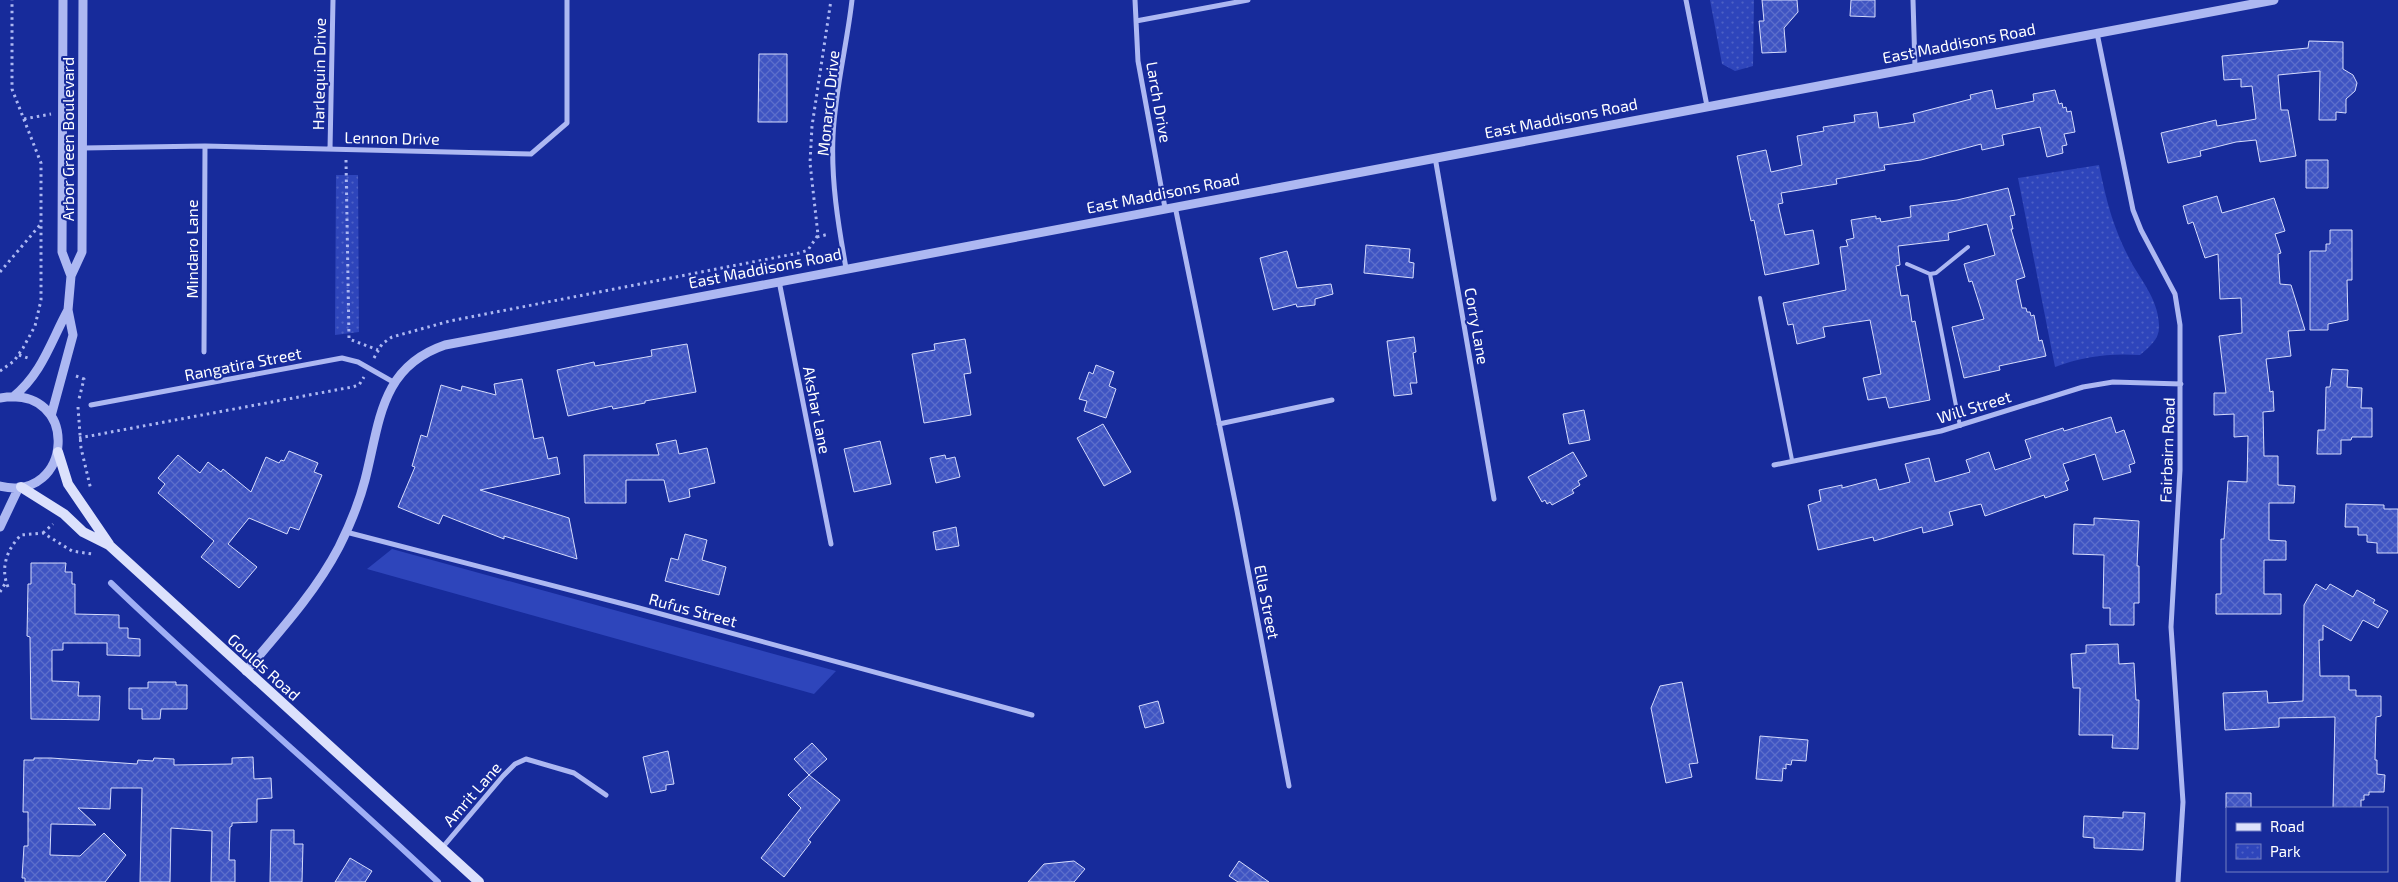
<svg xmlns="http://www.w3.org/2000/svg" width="2398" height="882" font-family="'Exo 2',sans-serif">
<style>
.green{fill:#2e45bb}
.park{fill:url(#park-dots)}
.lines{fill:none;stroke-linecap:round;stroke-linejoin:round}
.stream{stroke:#a0aff5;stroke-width:6}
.building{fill:url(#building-cross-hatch);stroke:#d5dbfc}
.path{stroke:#adb8f2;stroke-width:3;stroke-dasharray:2.5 4;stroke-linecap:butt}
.service{stroke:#adb8f2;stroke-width:4}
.minor{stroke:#adb8f2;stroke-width:5}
.tertiary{stroke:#adb8f2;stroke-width:9}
.secondary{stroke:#dce1fc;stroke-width:10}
.labels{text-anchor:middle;stroke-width:4;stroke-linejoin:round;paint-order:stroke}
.street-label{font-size:16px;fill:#fff;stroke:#172b9b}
</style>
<defs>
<pattern id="park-dots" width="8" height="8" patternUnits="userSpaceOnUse" patternTransform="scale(1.25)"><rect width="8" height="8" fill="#2e45bb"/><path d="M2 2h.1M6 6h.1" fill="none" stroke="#4d61c5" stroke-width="1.8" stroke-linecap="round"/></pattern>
<pattern id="building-cross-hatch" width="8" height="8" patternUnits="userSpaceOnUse" patternTransform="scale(1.25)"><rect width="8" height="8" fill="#3f54c2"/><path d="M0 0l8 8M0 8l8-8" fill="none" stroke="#5c6ecb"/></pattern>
</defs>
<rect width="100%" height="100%" fill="#172b9b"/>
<path class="green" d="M392,549L836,671L814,694L367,569Z"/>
<path class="park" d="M1710,0H1754L1753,66L1735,71L1722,64Z
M2099,165C2106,199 2112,224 2128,256C2139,279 2158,297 2159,325C2160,339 2150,346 2140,355C2110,353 2084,356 2055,367L2018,178Z
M336,175H358L359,332L335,335Z"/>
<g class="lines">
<path class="stream" d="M111,583C217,685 330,780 438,882"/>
</g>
<path class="building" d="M1762,0H1797L1798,12L1784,28L1786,52L1762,53L1759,21H1764Z
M1851,0H1875V17L1850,16Z
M2309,41L2343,42V69L2353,75L2357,83L2355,91L2346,99V113L2336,112V120H2319L2320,71L2278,75L2281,110H2288L2296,156L2260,162L2256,140L2236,142L2200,151L2201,156L2168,163L2161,133L2216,120L2217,126L2256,119L2252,86L2241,87V79L2224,80L2222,56L2308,48Z
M759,54H787V122H758Z
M1992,90L1996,109L2034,101L2033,94L2055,90L2059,104L2062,103L2063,108L2066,107L2067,112L2071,111L2075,132L2064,134L2067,145L2062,146L2063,153L2047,157L2040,127L2002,135L2004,145L1982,150L1981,144L1921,160L1884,165L1885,170L1836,179L1837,184L1781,193L1783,203L1778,204L1785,235L1813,230L1819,264L1765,275L1754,220L1751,221L1737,156L1766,150L1771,172L1802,165L1797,136L1824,131L1823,127L1855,122L1854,115L1877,112L1879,128L1915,122L1913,114L1971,99L1970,95Z
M2306,160H2328V188H2306Z
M2008,188L2015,215L2010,216L2013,229H2011L2025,277L2016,280L2022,308H2026L2027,312H2030L2031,316L2034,315L2039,341L2042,340L2046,356L1999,366L2000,370L1964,378L1952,327L1984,319L1972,281L1969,282L1964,264L1995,255L1987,224L1948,233L1949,240L1898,246L1900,265L1896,266L1901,296L1908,295L1912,322L1915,321L1930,400L1889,408L1886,397L1868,400L1863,378L1881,374L1870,320L1823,327L1825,337L1797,344L1793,324L1788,325L1783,303L1846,290L1840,247L1848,246L1846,240L1854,238L1851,220L1876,216V219L1880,218L1881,222L1911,217L1910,206L1957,200Z
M2217,196L2222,213L2274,198L2285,231L2275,234L2281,253L2278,254L2280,284L2291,285L2305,330L2288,331L2291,356L2266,359L2270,392L2273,391L2274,411L2263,412L2264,456H2278V485L2295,486L2294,503H2269V540L2286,541V560H2264V594H2281V614H2216V594H2221V539H2224L2228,481L2247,482L2248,436L2234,437V414L2214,415V393H2226L2219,336L2242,333L2241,298L2220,299L2218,254L2205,258L2193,222L2188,224L2183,206Z
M2330,230H2352V280H2347L2348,320L2328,324V330H2310V251H2326V244H2330Z
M1366,245L1410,249L1409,262L1414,263L1413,278L1364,273Z
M1287,251L1297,288L1331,284L1333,294L1315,299V305L1297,307L1296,304L1273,310L1260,258Z
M1414,337L1416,352L1413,353L1417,383H1410L1412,394L1394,396L1387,341Z
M965,339L971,373L964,374L971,415L924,423L912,354L935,350L934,344Z
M687,344L696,392L645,401V403L613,409L612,406L568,416L557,370L594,362L595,366L652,356L651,350Z
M1096,365L1114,372L1109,386L1116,389L1106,418L1084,411L1087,401L1079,399L1089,372L1093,374Z
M2332,369L2348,370L2347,387L2362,388L2361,408H2372V437H2352L2351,440H2341V454H2317L2318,430H2325L2326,387H2330Z
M522,379L534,439L543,437L548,459L557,457L560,474L480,490L569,518L577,559L504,536V539L443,515L439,524L398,507L415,467L412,466L421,435L427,437L441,385L461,391L462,386L496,395L494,384Z
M1584,410L1590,440L1569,444L1563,414Z
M2111,417L2116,433L2124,430L2135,463L2129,465L2131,472L2103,480L2095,454L2063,464L2069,480L2065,482L2068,490L2045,498L2044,495L1985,516L1981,504L1949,512L1953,525L1923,533L1922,527L1874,541L1873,537L1818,550L1808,505L1821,501L1819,490L1842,485V488L1876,479L1879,490L1910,482L1905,464L1929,458L1935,482L1970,472L1966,460L1989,452L1995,470L2031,458L2025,440L2063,428L2064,431Z
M1103,424L1131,472L1104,486L1077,438Z
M676,440L679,454L707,448L715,483L689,489L690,497L669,502L664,480H626V503H585L584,455H659L656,444Z
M880,441L891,484L854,492L844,449Z
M289,451L318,463L314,472L322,475L299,530L290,527L287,534L249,518L228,544L257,567L239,588L201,557L214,541L158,493L165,484L158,478L178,455L200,473L208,462L221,472L223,469L251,492L266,457L279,463L281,460L284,461Z
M1573,452L1587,476L1578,481L1580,485L1572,490L1574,493L1552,505L1550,502L1547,504L1545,500L1542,502L1528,477Z
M945,455L946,459L955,457L960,477L936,483L930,458Z
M2346,504L2384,505V509H2398V553H2377V543L2367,542V535H2358V527H2345Z
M2094,518L2139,521L2137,566H2139V603H2134V625H2110V608H2103L2104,555L2073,554L2074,524L2094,525Z
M956,527L959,546L936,550L933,532Z
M685,534L707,540L702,560L726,567L719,595L665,581L671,558L678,560Z
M31,563H66L65,572H72V584H75V614L119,615V628H128V638L140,639V656L107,655V643H63V650H52V681L79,682L78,696H100L99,720L31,719L30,637L27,636L28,584H31Z
M2316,584L2326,590L2330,584L2353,597L2357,590L2375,600L2373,603L2388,611L2378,628L2363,620L2351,641L2323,625V640H2319L2320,676H2349V690H2356V696H2381V716L2376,717L2375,760H2377V774L2385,775L2384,792H2369V795H2364V800H2361V808H2333L2335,717L2279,718V727L2225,730L2223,693L2267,691L2268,703L2303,701L2304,605Z
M2118,644L2119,664L2134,663L2136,700H2139L2138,749L2112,748L2113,735H2079L2080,688H2073L2071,654L2086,653V645Z
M148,682H176V685H187V709H161L160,719H142V709H129V688H148Z
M1682,682L1698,763L1689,764L1692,777L1666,783L1651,708L1660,686Z
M1158,701L1164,723L1145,728L1139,706Z
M1760,736L1808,740L1806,761L1792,760L1791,765L1786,764V769L1783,768L1782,781L1756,779Z
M812,743L827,759L809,775L840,800L808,840L811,842L784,877L761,858L801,808L788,795L809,775L794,759Z
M668,751L674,784L666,785V790L651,793L643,757Z
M253,757L254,779L271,778L272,798L257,799V822L232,823V826L230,827L229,860H235V882H211L212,831L171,828L170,882H140L142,788H111L110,809L78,808L96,825L51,824L50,855L80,856L104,833L126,855L105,882H25V878H22L24,846H28V812H23L24,760H34V758H51L137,764L138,760L153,761L154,758L174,759V765L232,764V758Z
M2226,793H2251V808H2226Z
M2123,812L2145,813L2143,850L2094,848V838L2083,837L2084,816L2123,818Z
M271,830H294V844H303L302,882H270Z
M350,858L372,871L365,882H335Z
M1074,861L1085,869L1074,882H1028L1044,864Z
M1239,861L1269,882H1238L1229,876Z"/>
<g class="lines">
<path class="path" d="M24,119L51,114
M346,160L349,339L378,350
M817,237L829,234
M0,272L40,225
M19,355L28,358
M374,358L382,344L392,337L450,321L799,253L808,250L818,235L810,163L812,126L831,0
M0,371L14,361L23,348L35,326L41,300V163L12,89V0
M76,376L84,379L79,399
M78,407L81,448L91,490
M79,438L352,387L359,385L364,377
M43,533L53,524
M8,587C0,568 7,549 21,535L43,533L72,551L92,554
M0,592L6,582"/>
<path class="service" d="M1907,264L1930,274L1936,273L1968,247
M1930,274L1960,426
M1760,298L1792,460"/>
<path class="minor" d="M1135,0L1138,61L1165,208
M1686,0L1707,106
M1913,0L1915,67
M1136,21L1248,0
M2097,33L2133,210L2141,230L2175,294L2180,325V470L2171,627L2183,802L2178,882
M83,148L205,146L531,154L567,123V0
M330,149L333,0
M1435,157L1494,499
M1175,206L1237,511L1289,786
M846,268C838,224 831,180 833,136C835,90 847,45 852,0
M779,281L831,544
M204,352L205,146
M91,405L342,358L358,362L395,383
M1219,424L1332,400
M1774,465L1941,431L2083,387L2113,382L2181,384
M346,532L639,608L1032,715
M442,848L503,776L515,764L526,759L574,773L606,795"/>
<path class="tertiary" d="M63,0L62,252L71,276
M13,397C42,374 51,341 68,310
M0,398C82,384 73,504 0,486
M51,416L73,335L68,310L71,276L82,252L83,0
M0,527L19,487
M246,671C279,632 315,593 339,547C350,525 359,503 365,480C380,422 380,367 445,345L2274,0"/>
<path class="secondary" d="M58,452L68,484L109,544
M21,487L64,514L83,532L109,545L479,882"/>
</g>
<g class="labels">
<g class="street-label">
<text transform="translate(1959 43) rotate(-11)" y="6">East Maddisons Road</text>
<text transform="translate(319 74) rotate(-89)" y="6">Harlequin Drive</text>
<text transform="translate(1159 102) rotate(80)" y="6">Larch Drive</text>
<text transform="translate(828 103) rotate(-84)" y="6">Monarch Drive</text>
<text transform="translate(1561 118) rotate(-11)" y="6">East Maddisons Road</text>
<text transform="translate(392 138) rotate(1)" y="6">Lennon Drive</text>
<text transform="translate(68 139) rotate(-90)" y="6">Arbor Green Boulevard</text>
<text transform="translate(1163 193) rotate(-11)" y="6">East Maddisons Road</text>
<text transform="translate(192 249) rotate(-90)" y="6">Mindaro Lane</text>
<text transform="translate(765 268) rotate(-11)" y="6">East Maddisons Road</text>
<text transform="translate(1477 326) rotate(80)" y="6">Corry Lane</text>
<text transform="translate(243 364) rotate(-11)" y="6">Rangatira Street</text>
<text transform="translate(1974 407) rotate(-17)" y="6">Will Street</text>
<text transform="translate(817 410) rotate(79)" y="6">Akshar Lane</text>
<text transform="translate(2167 450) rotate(-88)" y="6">Fairbairn Road</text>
<text transform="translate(1267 602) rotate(79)" y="6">Ella Street</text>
<text transform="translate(693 610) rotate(15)" y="6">Rufus Street</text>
<text transform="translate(264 667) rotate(42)" y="6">Goulds Road</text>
<text transform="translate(472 794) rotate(-49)" y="6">Amrit Lane</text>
</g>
</g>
<rect x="2226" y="807" width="162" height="65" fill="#172b9b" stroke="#7480c3"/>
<rect x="2236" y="823" width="25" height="8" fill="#dce1fc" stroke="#7480c3"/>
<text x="2270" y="832" font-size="15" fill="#ffffff">Road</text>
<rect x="2236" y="844" width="25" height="15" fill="url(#park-dots)" stroke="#7480c3"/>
<text x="2270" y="857" font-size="15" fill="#ffffff">Park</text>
</svg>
